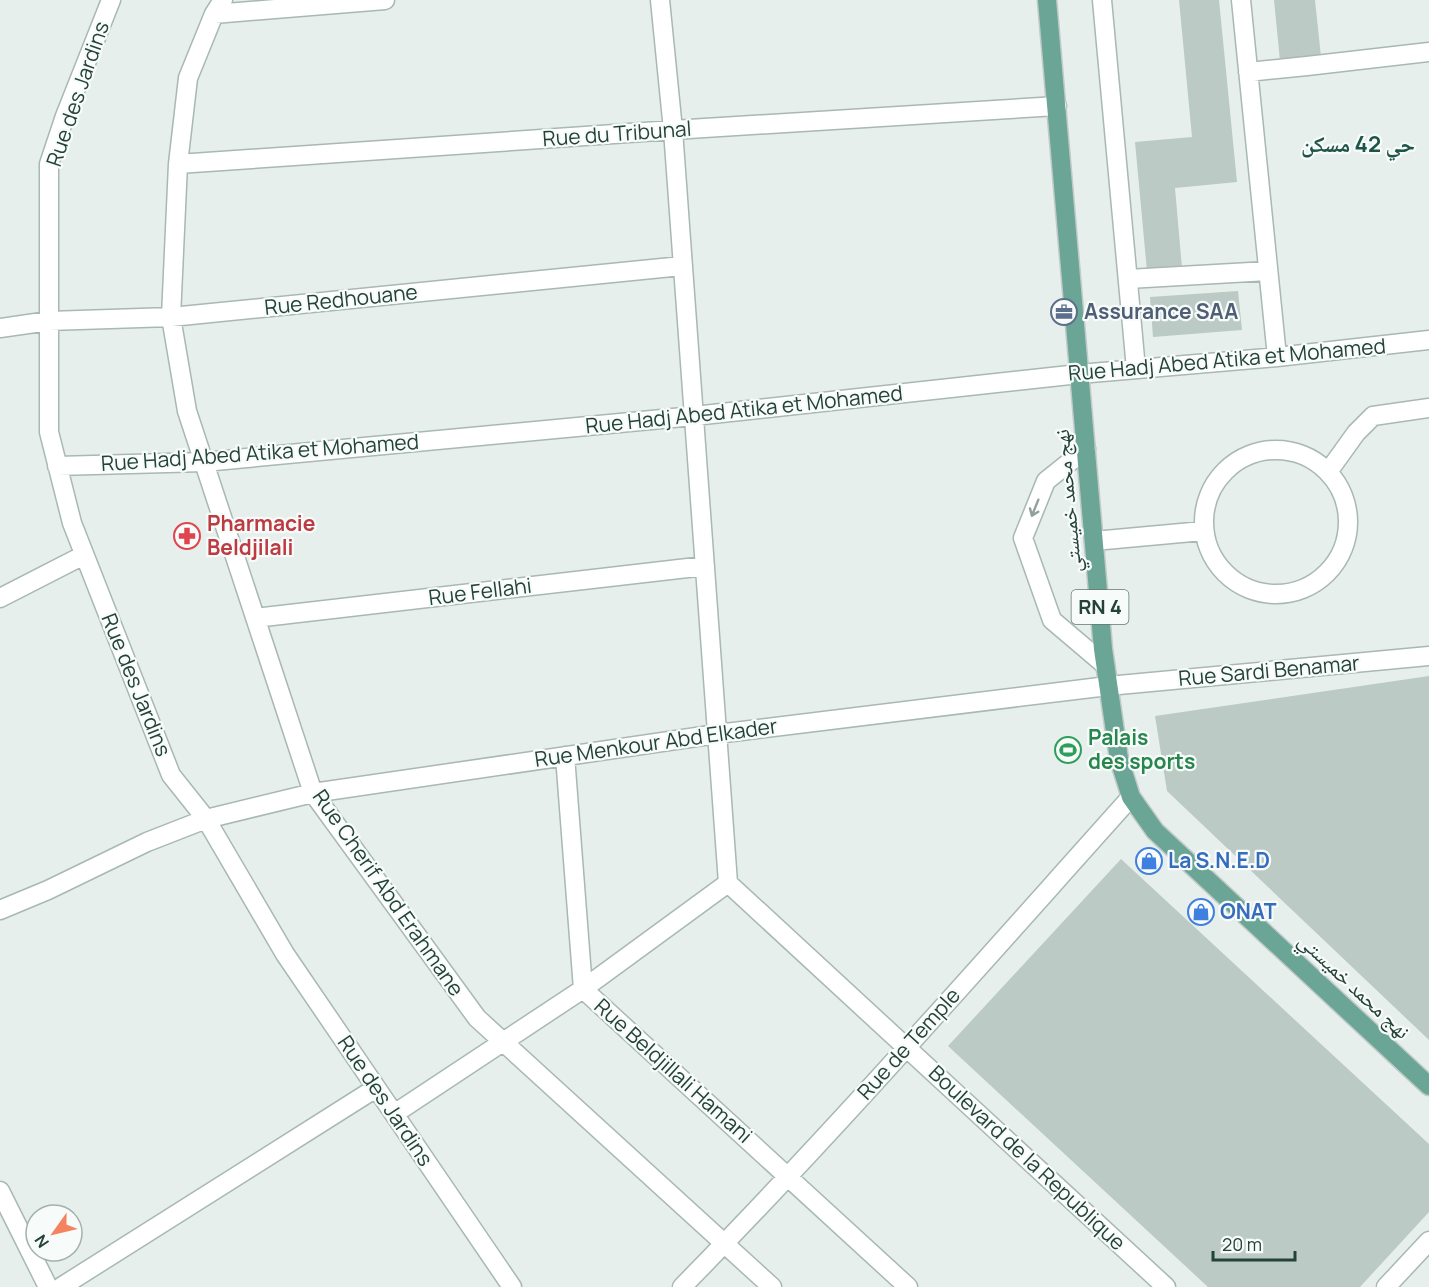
<svg xmlns="http://www.w3.org/2000/svg" width="1429" height="1287" font-family="Manrope,'Noto Naskh Arabic',sans-serif">
<style>
.building{fill:#bbcac4}
.lines{fill:none;stroke-linecap:round;stroke-linejoin:round}
.minor-casing{stroke:#a8b8b2;stroke-width:21}
.major-casing{stroke:#c2cac8;stroke-width:21}
.minor{stroke:#fff;stroke-width:18}
.major{stroke:#6aa596;stroke-width:18}
.oneway{stroke:#92a09c}
.labels{text-anchor:middle;stroke-width:4.5;stroke-linejoin:round;paint-order:stroke}
.shield{fill:#f7fbf9;stroke:#637a73;stroke-width:1.5}
.shield-label{font-size:20px;font-weight:bold;fill:#24423a}
.street-label{font-size:21px;fill:#24423a;stroke:#f7fbf9}
.service-label{font-size:21px;font-weight:bold;fill:#4e5e75;stroke:#f7fbf9;text-anchor:start}
.health-label{font-size:21px;font-weight:bold;fill:#be3a42;stroke:#f7fbf9;text-anchor:start}
.leisure-label{font-size:21px;font-weight:bold;fill:#27864d;stroke:#f7fbf9;text-anchor:start}
.shop-label{font-size:21px;font-weight:bold;fill:#366cbe;stroke:#f7fbf9;text-anchor:start}
.neighbourhood-label{font-size:22px;font-weight:bold;fill:#1f5548;stroke:#f7fbf9}
</style>
<rect width="100%" height="100%" fill="#e6efeb"/>
<path class="building" d="M1179,0H1219L1237,182L1175,188L1182,268L1147,271L1135,142L1192,137Z
M1274,0H1315L1321,57L1280,61Z
M1238,291L1242,330L1153,337L1150,297Z
M1429,676V1040L1167,791L1155,716Z
M1121,859L1429,1144V1212L1360,1287H1208L948,1046Z"/>
<g class="lines">
<defs>
<path id="minor" d="M111,0L65,116L49,164V432L72,523L171,775L206,819L285,954L512,1287
M223,0L214,14L188,78L178,164L171,317L187,411L313,793L477,1018L772,1287
M660,0L673,130L728,883
M1102,0L1136,369
M1241,0L1277,357
M214,14L385,0
M1248,72L1307,66L1429,52
M178,164L673,130L1057,106
M1128,279L1268,271
M0,328L49,321L171,317L682,266
M1086,449L1046,481L1023,538L1052,620L1105,665
M1204 522a72 72 0 1 1 144 0a72 72 0 1 1-144 0Z
M57,466L204,462L694,416L1079,374L1277,357L1429,340
M1328,472L1356,433L1373,416L1429,408
M1094,541L1203,531
M0,598L84,555
M255,618L705,566
M565,756L583,989L908,1287
M728,883L1166,1287
M0,910L48,890L147,842L206,819L313,793L717,734L1108,686L1429,656
M394,1114L583,989L728,883
M0,1191L48,1287
M61,1287L376,1088
M682,1287C837,1129 983,962 1131,797
M1386,1287L1429,1241"/>
<path id="major" d="M1047,0L1103,649L1119,759L1131,797L1155,831L1429,1086"/>
</defs>
<use href="#minor" class="minor-casing"/>
<use href="#major" class="major-casing"/>
<use href="#minor" class="minor"/>
<use href="#major" class="major"/>
</g>
<defs><path id="oneway-shaft" d="M-6 0H5M1.5-3L5.5 0L1.5 3" fill="none" stroke-width="1.6" stroke-linecap="round" stroke-linejoin="round" transform="scale(1.5)"/></defs>
<use class="oneway" href="#oneway-shaft" transform="translate(1035 508) rotate(112)"/>
<defs>
<symbol id="office-ring" viewBox="-11 -11 22 22"><circle r="9.5" fill="#f7fbf9" stroke="#5c6f8a" stroke-width="1.5"/><path d="M-6-3h4V-5.5h4V-3h4V5H-6ZM-1-4.5V-3h2v-1.5ZM-6 0V1H6V0Z" fill="#5c6f8a"/></symbol>
<symbol id="pharmacy-ring" viewBox="-11 -11 22 22"><circle r="9.5" fill="#f7fbf9" stroke="#e0444e" stroke-width="1.5"/><path d="M-2-6h4v4h4v4h-4v4h-4v-4h-4v-4h4Z" fill="#e0444e"/></symbol>
<symbol id="stadium-ring" viewBox="-11 -11 22 22"><circle r="9.5" fill="#f7fbf9" stroke="#2e9e5b" stroke-width="1.5"/><path d="M0-5a6.5 5 0 1 0 0 10a6.5 5 0 1 0 0-10ZM-3.5-1.8h7v3.6h-7Z" fill="#2e9e5b"/></symbol>
<symbol id="shop-ring" viewBox="-11 -11 22 22"><circle r="9.5" fill="#f7fbf9" stroke="#3f7fe0" stroke-width="1.5"/><path d="M-5-2.5h2.3a2.7 3.5 0 0 1 5.4 0H5L5.5 6h-11ZM-1.5-2.5h3a1.5 2.3 0 0 0-3 0Z" fill="#3f7fe0"/></symbol>
</defs>
<g fill-rule="evenodd">
<use href="#office-ring" x="1049" y="297" width="30" height="30"/>
<use href="#pharmacy-ring" x="172" y="521" width="30" height="30"/>
<use href="#stadium-ring" x="1053" y="735" width="30" height="30"/>
<use href="#shop-ring" x="1134" y="846" width="30" height="30"/>
<use href="#shop-ring" x="1186" y="897" width="30" height="30"/>
</g>
<g class="labels">
<rect class="shield" x="1071.5" y="590" width="57" height="34" rx="4.5"/>
<g class="shield-label">
<text x="1100" y="614">RN 4</text>
</g>
<g class="street-label">
<text transform="translate(78 94) rotate(-71)" y="7">Rue des Jardins</text>
<text transform="translate(617 134) rotate(-4)" y="7">Rue du Tribunal</text>
<text transform="translate(341 300) rotate(-6)" y="7">Rue Redhouane</text>
<text transform="translate(1227 360) rotate(-5)" y="7">Rue Hadj Abed Atika et Mohamed</text>
<text transform="translate(744 410) rotate(-6)" y="7">Rue Hadj Abed Atika et Mohamed</text>
<text transform="translate(260 453) rotate(-4)" y="7">Rue Hadj Abed Atika et Mohamed</text>
<text transform="translate(1068 501) rotate(-95)" y="7">نهج محمد خميستي</text>
<text transform="translate(480 592) rotate(-7)" y="7">Rue Fellahi</text>
<text transform="translate(1269 671) rotate(-5)" y="7">Rue Sardi Benamar</text>
<text transform="translate(136 685) rotate(68)" y="7">Rue des Jardins</text>
<text transform="translate(656 743) rotate(-8)" y="7">Rue Menkour Abd Elkader</text>
<text transform="translate(388 893) rotate(55)" y="7">Rue Cherif Abd Erahmane</text>
<text transform="translate(1354 986) rotate(43)" y="7">نهج محمد خميستي</text>
<text transform="translate(909 1044) rotate(-48)" y="7">Rue de Temple</text>
<text transform="translate(673 1071) rotate(42)" y="7">Rue Beldjillali Hamani</text>
<text transform="translate(385 1101) rotate(56)" y="7">Rue des Jardins</text>
<text transform="translate(1027 1158) rotate(43)" y="7">Boulevard de la Republique</text>
</g>
<g class="service-label">
<text x="1084" y="319">Assurance SAA</text>
</g>
<g class="health-label">
<text x="207" y="531">Pharmacie<tspan x="207" dy="24">Beldjilali</tspan></text>
</g>
<g class="leisure-label">
<text x="1088" y="745">Palais<tspan x="1088" dy="24">des sports</tspan></text>
</g>
<g class="shop-label">
<text x="1168" y="868">La S.N.E.D</text>
<text x="1220" y="919">ONAT</text>
</g>
<g class="neighbourhood-label">
<text x="1358" y="152">حي 42 مسكن</text>
</g>
</g>
<g transform="translate(54 1233) rotate(236)"><circle r="28" fill="#f7fbf9" stroke="#a3b1ad" stroke-width="1.5"/>
<path d="M0-4.5L10 22L0 15L-10 22Z" fill="#f4845f"/>
<text y="-9" font-size="16" font-weight="bold" text-anchor="middle" fill="#24423a">N</text>
</g>
<path d="M1213 1251v9h82v-9" fill="none" stroke="#24423a" stroke-width="3"/>
<text x="1222" y="1251" font-size="18" fill="#24423a" stroke="#f7fbf9" stroke-width="4.5" paint-order="stroke">20 m</text>
</svg>
